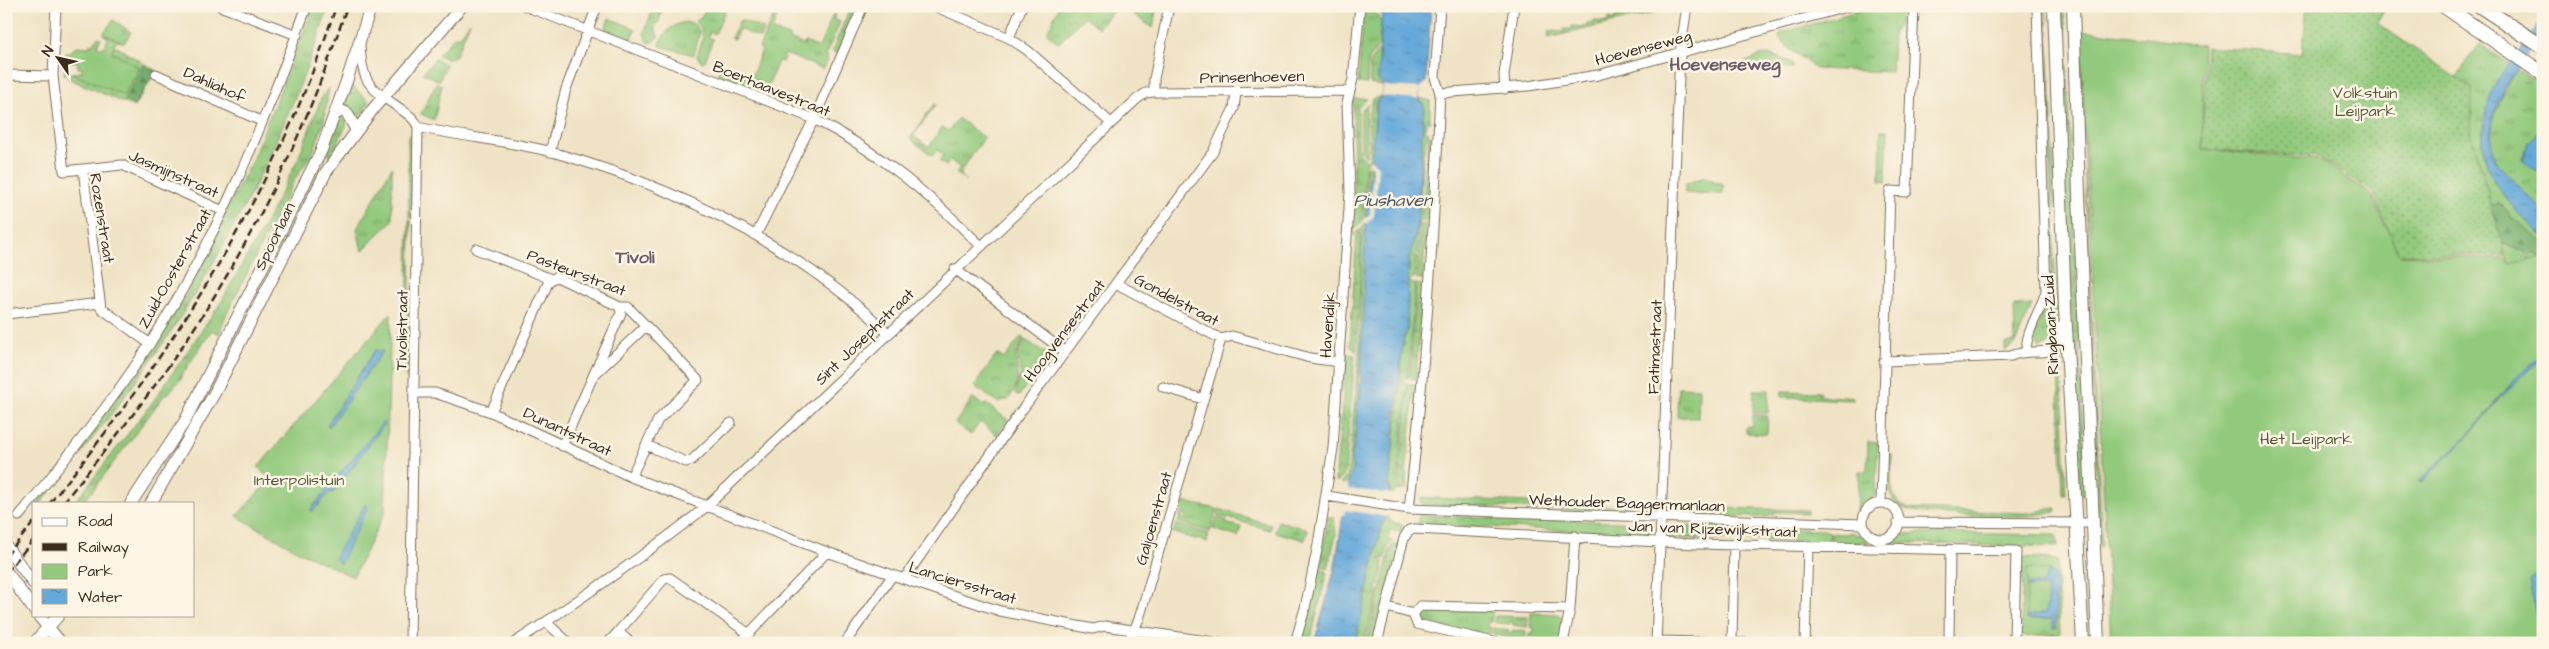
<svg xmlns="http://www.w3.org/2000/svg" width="2549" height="649" font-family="'Architects Daughter',sans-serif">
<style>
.grass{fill:url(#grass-tufts);stroke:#667a4d}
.forest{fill:url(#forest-firs);stroke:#586c45}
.cemetery{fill:url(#cemetery-stones);stroke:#667a4d}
.park{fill:#92c97c;stroke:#667a4d;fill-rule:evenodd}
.garden{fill:url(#garden-dots);stroke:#667a4d}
.water{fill:url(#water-ripples);stroke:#50697c}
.pier{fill:#f0e3c5}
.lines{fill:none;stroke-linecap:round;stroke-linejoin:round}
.minor-casing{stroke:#7a6b58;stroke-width:11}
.tertiary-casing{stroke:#7a6b58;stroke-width:13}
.secondary-casing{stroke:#7a6b58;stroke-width:14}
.trunk-casing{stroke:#7a6b58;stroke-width:16}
.minor{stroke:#fff;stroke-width:9}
.tertiary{stroke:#fff;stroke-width:11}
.secondary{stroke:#fff;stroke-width:12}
.trunk{stroke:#fff;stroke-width:14}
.rail{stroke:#3b2a1e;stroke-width:2.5;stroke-dasharray:8 4;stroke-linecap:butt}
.labels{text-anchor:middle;stroke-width:5;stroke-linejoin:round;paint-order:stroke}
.street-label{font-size:16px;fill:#3b2a1e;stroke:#fcf5e5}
.park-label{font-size:16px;fill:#555a3a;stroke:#fcf5e5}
.neighbourhood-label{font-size:18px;font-weight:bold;fill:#6e5c69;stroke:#fcf5e5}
.water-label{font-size:18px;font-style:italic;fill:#4a5660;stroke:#fcf5e5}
</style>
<defs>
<pattern id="grass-tufts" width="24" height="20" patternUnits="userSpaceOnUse" patternTransform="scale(1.25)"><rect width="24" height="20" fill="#92c97c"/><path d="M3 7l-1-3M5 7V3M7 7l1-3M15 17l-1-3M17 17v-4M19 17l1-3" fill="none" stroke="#78a365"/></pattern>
<pattern id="forest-firs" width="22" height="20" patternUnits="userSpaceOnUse" patternTransform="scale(1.25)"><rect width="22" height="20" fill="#75ad6c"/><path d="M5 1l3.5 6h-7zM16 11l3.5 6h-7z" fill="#618d58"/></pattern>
<pattern id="cemetery-stones" width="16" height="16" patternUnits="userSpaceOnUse" patternTransform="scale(1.25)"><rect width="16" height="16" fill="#92c97c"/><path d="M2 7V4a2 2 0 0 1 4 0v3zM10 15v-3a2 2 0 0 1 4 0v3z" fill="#78a365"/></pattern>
<pattern id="garden-dots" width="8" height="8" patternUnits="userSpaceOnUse" patternTransform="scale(1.25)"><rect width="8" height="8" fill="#92c97c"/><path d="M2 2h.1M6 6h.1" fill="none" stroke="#78a365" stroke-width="1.8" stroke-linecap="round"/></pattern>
<pattern id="water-ripples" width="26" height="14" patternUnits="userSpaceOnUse" patternTransform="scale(1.25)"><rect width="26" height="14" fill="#65a8da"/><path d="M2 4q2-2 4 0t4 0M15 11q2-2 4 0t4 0" fill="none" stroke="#5489b0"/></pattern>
</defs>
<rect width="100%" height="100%" fill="#fcf5e5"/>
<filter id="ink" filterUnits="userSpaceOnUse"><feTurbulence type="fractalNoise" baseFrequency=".02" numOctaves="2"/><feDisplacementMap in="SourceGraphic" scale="10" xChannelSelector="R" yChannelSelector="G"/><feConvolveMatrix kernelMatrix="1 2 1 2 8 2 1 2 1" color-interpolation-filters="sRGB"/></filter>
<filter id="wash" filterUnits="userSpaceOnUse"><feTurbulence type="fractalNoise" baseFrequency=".0096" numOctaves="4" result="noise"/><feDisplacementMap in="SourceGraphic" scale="20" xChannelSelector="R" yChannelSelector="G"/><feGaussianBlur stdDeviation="1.12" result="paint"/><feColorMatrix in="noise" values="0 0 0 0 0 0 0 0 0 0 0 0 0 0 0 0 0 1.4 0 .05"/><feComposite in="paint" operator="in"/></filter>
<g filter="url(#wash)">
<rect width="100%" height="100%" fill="#f0e3c5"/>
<path class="grass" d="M314,6H329C289,125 235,237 165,340C126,397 84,450 41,503H34L140,368L184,299L209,253L206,251L253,158Z
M654,6H657L656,11L658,13L660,6H663L658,24H654L658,37L652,43L647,41L644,33Z
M706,6H727L715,34L710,32L708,37L713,39L705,61L701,62L697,56C701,44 708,31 695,22L702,16Z
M851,6H858L838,55L832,51Z
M1059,6H1118L1098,28L1084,17L1059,43L1047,33Z
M1364,6H1372L1381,22L1379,46L1368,60L1367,84L1358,83Z
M1639,6H1654V13L1548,38L1549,31L1564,32V29H1571V26L1586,27L1587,24H1593L1594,21L1609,22V18L1616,19V15L1631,16L1632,11L1639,12Z
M1874,6H1906L1893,36L1891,72L1816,69L1786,46L1779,37L1781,33Z
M2043,6L2050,121L2052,255L2049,296L2038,321L2049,286L2051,267L2050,168Z
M2046,6L2055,177L2054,235L2057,324L2053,341L2040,348L2034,340L2037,326L2047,306L2052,281L2051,121Z
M2057,6H2063L2065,23L2086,494L2079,495L2076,418L2079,417L2076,415Z
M2078,6L2102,546L2099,547Z
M833,14L835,15L834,19L840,22L825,56L828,58L823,69L785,54L782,62L778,61L765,93L717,74L720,66L751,78L762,50L759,48L773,16L777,17L772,31L790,36L789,39L804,45L805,42L819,48Z
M609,18L636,29L632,40L605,29Z
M113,20L131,32L124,43L103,34Z
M740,20L764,29L760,38L739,29L734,39L731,38Z
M470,22L456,55L448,60L438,55L455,36L459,37Z
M686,22L694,24L700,32L694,55L660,46C662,33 673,24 686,22Z
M2480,44L2510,65C2503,78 2492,92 2488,106C2469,162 2504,201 2543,236V241L2512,218L2507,210L2500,204L2491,205L2456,77Z
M114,45L156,71L134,107L67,78L71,73L124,95L140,68L112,52Z
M1380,49L1378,80L1383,86L1370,84V61Z
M1771,55L1791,62L1793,68L1709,65L1742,64L1759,56Z
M435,59L446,65L439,81L423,73Z
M2517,69L2543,87V128L2528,142L2540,173L2543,172V211C2531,200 2501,174 2495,160C2482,134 2502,91 2517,69Z
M436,83L442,85L434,120L421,114Z
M350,84L370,102L357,118L342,106Z
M329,87L324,122L313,152L294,180L226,315L219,334L212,330L179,379L183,376L168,394L166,393L83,503H74L152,403L220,304L264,226L298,159L321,99Z
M1382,96L1376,101L1368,210L1366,216L1362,358L1358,379L1360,398L1357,406V423L1352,453L1353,471L1348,484L1341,483L1348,475L1359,353L1362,229L1365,223L1363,221L1367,166L1369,164L1367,162L1369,159V113L1373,99Z
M1419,98L1430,101V122H1426L1425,131L1429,132C1423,137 1418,208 1422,218L1419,222L1415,278H1411L1410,283L1415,284L1408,378H1403V383H1408L1397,478L1403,490H1396L1391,496L1389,474L1392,473L1390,472L1398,411L1403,341L1407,331L1409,259L1417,229L1424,105Z
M1353,99H1367L1358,108V153L1366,160L1361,223L1354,231V236Z
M934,104L936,105L913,136L929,147L942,127L949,131L958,118L984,138L961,171V176L966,181L956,173L960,168L950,160L946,166L939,161L943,155L937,150L932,155L910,139Z
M1368,104L1366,109V157L1361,152V110Z
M344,116L347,124L331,155L324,154L339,118Z
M1881,130H1888L1886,182L1880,181Z
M414,135L411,217H409L408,136Z
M1429,135H1431L1427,221H1423L1422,214Z
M392,167V221L362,251L357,229Z
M1705,177L1723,185V194L1685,193V184Z
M409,220H411L409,378H406Z
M1421,224H1426L1423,279H1417Z
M1360,229L1361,263L1356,352L1350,345L1357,232Z
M2502,242L2543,257L2509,264Z
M1416,284L1422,285L1416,379L1410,378Z
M2032,305L2015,344L2005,351V343L2015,342L2014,306Z
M1021,337L1024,339L1015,356C1019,376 1020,382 1008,400H1003L999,403L974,386L997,354L1004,359Z
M1025,340L1048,354L1019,396L1015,393L1021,373L1017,356Z
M2061,351L2066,495H2063L2058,367L2050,359L2031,357L2054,356Z
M1347,354L1355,355L1345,474L1339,481H1335Z
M1409,384H1415L1406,476L1407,490L1399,478Z
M1678,387L1699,388L1698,418L1677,417Z
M1754,390H1769L1768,413H1753Z
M1782,391L1820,392V396L1853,397V400L1781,397Z
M973,398L984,406L986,404L1008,420L997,435L980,422L971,435L955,423Z
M1753,415L1768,416L1767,434L1746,433V427H1752Z
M1868,442L1878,443L1875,495L1857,516L1859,471H1867Z
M1887,454H1892C1892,475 1885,499 1909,509L2026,513L2055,508L2056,512C2047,513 2036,516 2026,516C2004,517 1911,518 1897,505C1887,495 1890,481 1891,468H1887Z
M1421,497L1433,498L1651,507H1643L1644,510L1650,511L1647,513L1422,504Z
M1184,502L1217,509L1210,532L1178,522L1180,516L1186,520L1187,515H1180Z
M1673,507L1808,510V513L1776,512L1766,517H1751L1674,514Z
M1219,509L1271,525L1270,530L1217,515Z
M1388,515L1391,522L1403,525L1401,532L1390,530L1388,540L1394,541L1388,547L1385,559H1379L1384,562L1379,586L1375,587L1378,589L1377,596L1364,642L1355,643L1382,525Z
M1419,515L1645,523L1650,525V529L1644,526L1650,530L1649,534L1418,524Z
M1328,517L1334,518L1336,534L1328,569L1320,564Z
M1278,521L1308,529L1305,540L1275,532Z
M1176,524L1209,534L1207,542L1173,533Z
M1676,526L1823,530L1830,532L1829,542L1671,538L1672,527Z
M1849,532L1859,535L1869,543L1831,542V533L1848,534Z
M1919,533L2056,535L2058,544L2053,543V546L2058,545V547L1891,543L1905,534Z
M1393,545H1398L1397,551L1388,589L1381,588L1390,549Z
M2026,557L2057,560L2060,634L2018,637V631H2021L2023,567L2020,566V559Z
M1320,567L1327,572L1310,643H1301Z
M1380,590L1388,591L1373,643H1366Z
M1424,609L1493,611L1491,622H1487V627L1491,628L1489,638L1421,621L1420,615Z
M1495,616L1528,617L1527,627L1513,625V622H1510L1509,624L1494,622Z
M1493,628L1509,630L1508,632L1512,633L1513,630L1526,632L1525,642L1493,634Z"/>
<path class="forest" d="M145,65L156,71L134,105L124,100Z
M2500,204L2507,210L2512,218L2543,241V256L2524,252L2502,242L2491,205Z"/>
<path class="cemetery" d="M1122,6H1157L1153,28Z"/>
<path class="park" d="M2080,30L2203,45L2202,149L2321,160L2371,194L2399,255L2506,259L2509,264L2543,257V643H2111Z
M103,34L121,41L115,42L112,52L140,68L124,95L71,73L82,72V68H78V62L65,61V72L69,73L68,76L64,74L66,52H70L77,46L90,47V43L93,44L98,37L101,38L97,46L103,48L108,39Z
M391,313L385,512L353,577L296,550L237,516L270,479L258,467ZM375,351L382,352L328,427L327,425ZM383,423L330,492L313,511L311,509Z
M1217,517L1226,520L1225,523L1241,527L1238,537L1213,529Z
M2027,569L2049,570V619L2026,620Z
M1531,613L1557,614L1564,618L1560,643H1528L1529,633H1533L1534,628L1530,627Z"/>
<path class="garden" d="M2307,6H2387L2377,23L2472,88L2471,133L2506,256L2398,254L2373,192L2319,157L2202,149L2206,47L2302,54Z"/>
<path class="water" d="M1382,6H1431L1426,82L1420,88L1419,99L1424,105L1417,229L1409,259L1407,331L1403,341L1389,487C1392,501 1389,513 1382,525L1355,643H1314L1334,572L1348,484L1353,470L1351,458L1355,444L1357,406L1360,398L1366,216L1377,101L1382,97L1383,85L1378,79Z
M2543,18V32L2504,88L2494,114L2491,133L2494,160L2543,211V236C2506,202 2476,173 2485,120C2487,109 2489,97 2494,87C2505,66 2529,39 2543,18Z
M2543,128V172C2534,173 2529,166 2523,160L2528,142Z
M375,350L383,351L329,427L327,425Z
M2543,357L2504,393L2470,434L2420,484V480C2437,464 2454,449 2470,432C2494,407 2511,374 2543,357Z
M383,422L384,425L333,493L330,492L312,512L311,509Z
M365,504L368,507L340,564L335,557Z
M2543,570V628L2537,621L2529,580Z
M2048,572L2054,574L2056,578V628H2053L2052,619H2026L2027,616L2045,613L2048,597L2046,587H2028V584H2042Z"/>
<path class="pier" d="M1383,86L1420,88L1419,99L1382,96Z
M1370,159L1378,167L1374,216L1366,224L1363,220L1370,214L1373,168L1368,163Z
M1345,483L1348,484V489L1393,494L1390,517L1345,510L1344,515H1341Z"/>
</g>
<g filter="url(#ink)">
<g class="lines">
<defs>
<path id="minor" d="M56,6L53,76L64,171L83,169L101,308L150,344
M220,6L297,35
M525,6L814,119C878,151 930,195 980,245
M934,6L1009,38L1027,50L1111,123
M1009,38L1022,6
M360,45C362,86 371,88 402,110C409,115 415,119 418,127L410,643
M156,74L261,121
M6,75L53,76
M1505,89L1504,75L1514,6
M1154,92V79L1169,6
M1440,93L1528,86L1598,75L1850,6
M418,127C462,137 510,141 552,152C675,187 795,244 888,333
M550,152L566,89L597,6
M83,169L122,165L223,211
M756,235L814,119L863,6
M476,249L551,279L557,277L620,307H628L698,380L658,420L631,477
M955,269L1065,352
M1117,284L1221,339L1232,336L1310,358L1339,362
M6,314L100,303
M2026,352C2026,330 2040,313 2046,291L2037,6
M1884,361L2011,356C2034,345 2060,365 2061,326
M595,374L646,326
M1163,387L1203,399
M415,393H435L491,412L631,477L827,552L904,579L1000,611L1093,629L1105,626L1220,643
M491,412L548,283L551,279
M646,445L686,462L692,460L731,423
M562,446L621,313L620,307
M1327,496L1409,509L1863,524
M1881,503L1890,191L1907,192L1914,6
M1863 521a18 18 0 1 1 36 0a18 18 0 1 1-36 0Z
M1409,509C1425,370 1434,232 1440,93L1435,77L1440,6
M19,516C65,460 110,405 149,345C217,240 264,123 307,6
M1898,522L2093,523
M904,579L1019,414L1213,152L1234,108L1236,93
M1387,607L1413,614
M546,622L569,643
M1656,641L1750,643
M1732,642L1734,544
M514,643C581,599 643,557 706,507L1137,99L1146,93L1154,92L1350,91
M608,643L618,632
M631,643L618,632L664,579L670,578L748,633
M740,643L827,552
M845,643L892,576
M1128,643L1139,619L1221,339
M1295,643L1305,608L1318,545L1333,448L1350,192L1347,103L1353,79L1360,6
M1377,643L1404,538L1409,530L1415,529L1696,544L2016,551L2014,643
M1498,643L1417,624L1413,614L1420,606L1570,609
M1563,643L1570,609L1575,536
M1656,643L1680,53L1687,6
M1805,643L1808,546
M1949,643L1950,550"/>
<path id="tertiary" d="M335,114L342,111L347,113L356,130
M131,503L185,421L321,151L347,80L371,6
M151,503L214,394L326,172L373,109L462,6
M6,546L34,584
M6,571L34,610
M38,615L61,643
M34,643L59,615"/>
<path id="secondary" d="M2054,6L2065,309L2083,643
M2073,6L2079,195L2098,643"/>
<path id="trunk" d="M2444,6L2543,74
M2480,6L2543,47"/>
</defs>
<use href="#minor" class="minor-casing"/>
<use href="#tertiary" class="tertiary-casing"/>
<use href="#secondary" class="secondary-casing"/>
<use href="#trunk" class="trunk-casing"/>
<use href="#minor" class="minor"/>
<use href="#tertiary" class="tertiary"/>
<use href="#secondary" class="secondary"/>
<use href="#trunk" class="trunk"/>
<path class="rail" d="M50,503C172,353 276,192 336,6
M63,503C108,446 154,391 193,330C259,229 310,121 347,6
M6,556L34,522
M6,573L34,539"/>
</g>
</g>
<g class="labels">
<g class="street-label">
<text transform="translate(1643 47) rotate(-15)" y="6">Hoevenseweg</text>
<text transform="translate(1252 76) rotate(-1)" y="6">Prinsenhoeven</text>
<text transform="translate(215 84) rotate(24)" y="6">Dahliahof</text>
<text transform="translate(772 88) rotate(22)" y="6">Boerhaavestraat</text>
<text transform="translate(174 173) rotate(24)" y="6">Jasmijnstraat</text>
<text transform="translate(103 218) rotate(81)" y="6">Rozenstraat</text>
<text transform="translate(274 236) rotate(-64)" y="6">Spoorlaan</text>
<text transform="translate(174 268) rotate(-61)" y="6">Zuid-Oosterstraat</text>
<text transform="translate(577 272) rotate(21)" y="6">Pasteurstraat</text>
<text transform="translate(1177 299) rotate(28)" y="6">Gondelstraat</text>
<text transform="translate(1327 325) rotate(-86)" y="6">Havendijk</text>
<text transform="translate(2050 325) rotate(-93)" y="6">Ringbaan-Zuid</text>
<text transform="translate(401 330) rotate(-89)" y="6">Tivolistraat</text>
<text transform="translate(1064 330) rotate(-53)" y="6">Hoogvensestraat</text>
<text transform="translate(864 336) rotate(-44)" y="6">Sint Josephstraat</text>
<text transform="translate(1654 347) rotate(-88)" y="6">Fatimastraat</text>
<text transform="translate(568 431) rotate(25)" y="6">Dunantstraat</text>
<text transform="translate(1627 502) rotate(2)" y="6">Wethouder Baggermanlaan</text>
<text transform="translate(1153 518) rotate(-74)" y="6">Galjoenstraat</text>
<text transform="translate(1713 528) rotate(2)" y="6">Jan van Rijzewijkstraat</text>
<text transform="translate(963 582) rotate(17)" y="6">Lanciersstraat</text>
</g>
<g class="park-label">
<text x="2365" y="98">Volkstuin<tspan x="2365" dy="18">Leijpark</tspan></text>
<text x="2306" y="444">Het Leijpark</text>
<text x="299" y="485">Interpolistuin</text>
</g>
<g class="neighbourhood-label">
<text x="1725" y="70">Hoevenseweg</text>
<text x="635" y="263">Tivoli</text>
</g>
<g class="water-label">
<text x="1393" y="206">Piushaven</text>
</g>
</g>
<rect width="2549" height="649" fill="none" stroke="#fcf5e5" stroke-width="25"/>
<rect x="32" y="502" width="162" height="115" fill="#fcf5e5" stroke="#afa495"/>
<rect x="42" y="518" width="25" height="8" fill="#ffffff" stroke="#afa495"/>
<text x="78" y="526" font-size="15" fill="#3b2a1e">Road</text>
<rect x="42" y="543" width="25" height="8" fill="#3b2a1e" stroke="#afa495"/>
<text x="78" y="552" font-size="15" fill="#3b2a1e">Railway</text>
<rect x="42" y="564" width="25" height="15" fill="#92c97c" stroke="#afa495"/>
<text x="78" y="576" font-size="15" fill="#3b2a1e">Park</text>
<rect x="42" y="589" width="25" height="15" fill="url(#water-ripples)" stroke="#afa495"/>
<text x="78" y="602" font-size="15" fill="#3b2a1e">Water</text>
<g transform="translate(58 58) rotate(304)" stroke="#fcf5e5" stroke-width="4" paint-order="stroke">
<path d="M0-4L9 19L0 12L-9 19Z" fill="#3b2a1e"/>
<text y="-8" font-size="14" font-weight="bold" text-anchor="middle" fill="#3b2a1e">N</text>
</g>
</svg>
